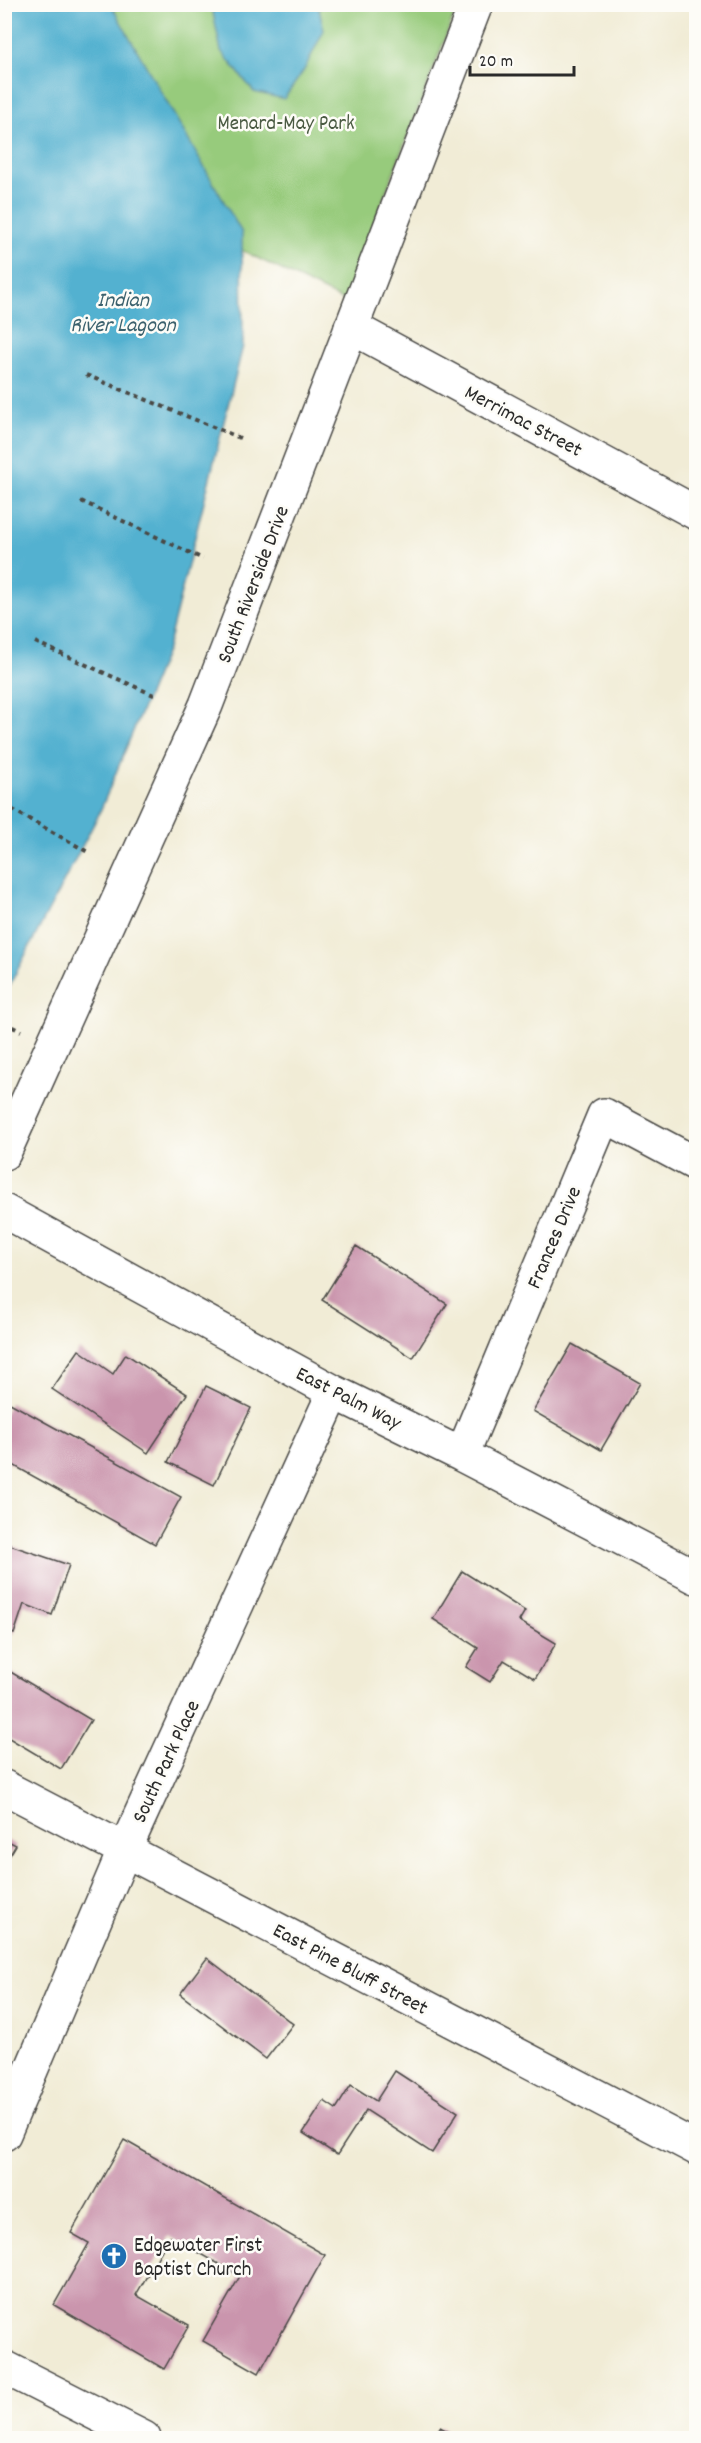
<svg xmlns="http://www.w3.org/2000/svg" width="701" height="2443" font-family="Dekko,sans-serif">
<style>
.green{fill:#97cb7c;stroke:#617b54;stroke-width:1.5}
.water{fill:#52b1d0;stroke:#3e6e7e;stroke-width:1.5}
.building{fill:#ca95ad}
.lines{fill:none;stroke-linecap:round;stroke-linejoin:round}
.minor-casing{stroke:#494845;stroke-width:36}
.tertiary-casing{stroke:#494845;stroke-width:36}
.path{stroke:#494845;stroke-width:4;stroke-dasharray:4.5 4.5;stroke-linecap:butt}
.minor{stroke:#fff;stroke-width:33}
.tertiary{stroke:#fff;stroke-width:33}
.labels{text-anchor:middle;stroke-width:5;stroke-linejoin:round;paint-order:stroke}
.park-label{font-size:21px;fill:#4b5b43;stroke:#fdfcf7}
.street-label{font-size:21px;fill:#2b2b2b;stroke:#fdfcf7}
.poi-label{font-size:21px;fill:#2b2b2b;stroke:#fdfcf7;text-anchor:start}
.water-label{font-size:22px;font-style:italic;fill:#3b616d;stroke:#fdfcf7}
</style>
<rect width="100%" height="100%" fill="#fdfcf7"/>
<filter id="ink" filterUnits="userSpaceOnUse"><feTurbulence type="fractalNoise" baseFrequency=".0167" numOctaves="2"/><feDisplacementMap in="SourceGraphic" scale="12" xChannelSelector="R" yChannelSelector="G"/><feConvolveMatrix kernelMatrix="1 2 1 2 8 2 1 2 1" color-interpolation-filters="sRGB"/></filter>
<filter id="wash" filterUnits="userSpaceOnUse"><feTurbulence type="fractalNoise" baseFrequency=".008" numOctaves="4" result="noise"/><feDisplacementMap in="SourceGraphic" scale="24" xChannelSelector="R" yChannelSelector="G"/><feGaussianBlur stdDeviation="1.35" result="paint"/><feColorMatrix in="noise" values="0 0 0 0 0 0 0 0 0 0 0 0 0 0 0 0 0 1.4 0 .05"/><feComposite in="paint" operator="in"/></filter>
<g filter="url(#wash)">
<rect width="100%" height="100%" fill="#f1ecd6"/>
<path class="green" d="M82,5H458L344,301L217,238Z"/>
<path class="water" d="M5,4L111,5L242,233L243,346L167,649L99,814L5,994Z
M215,4L318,5L324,30L304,70L284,99L254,92L221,51L212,8Z"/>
<g id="blocks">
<path class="building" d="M356,1246L447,1304L413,1358L322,1300Z
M572,1344L640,1383L601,1450L533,1411Z
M79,1350L113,1374L126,1354L187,1394L148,1453L52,1389Z
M206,1386L251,1408L214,1485L168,1462Z
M10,1403L181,1497L155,1544L4,1460V1414Z
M4,1543L69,1565L52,1615L24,1604L14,1634L4,1631Z
M462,1571L525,1611L519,1621L556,1643L535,1679L504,1660L490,1682L466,1667L478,1648L433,1619Z
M4,1668L91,1720L61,1769L4,1735Z
M4,1839L16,1845L4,1865Z
M207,1958L293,2024L266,2059L180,1994Z
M395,2071L458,2112L432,2153L366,2110L337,2155L303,2133L324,2101L336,2109L351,2085L376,2101Z
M124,2140L325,2255L259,2373L203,2341L240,2276L170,2236L136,2295L189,2325L164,2369L54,2305L89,2243L71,2233Z
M440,2427L460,2438H433Z"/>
</g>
</g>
<g filter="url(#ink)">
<use href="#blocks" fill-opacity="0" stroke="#494845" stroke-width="1.5"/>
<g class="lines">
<defs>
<path id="minor" d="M351,327L696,513
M4,1211L334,1392L462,1455L696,1577
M462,1455L604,1115L696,1164
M4,1787L696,2148
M4,2134L125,1849L334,1392"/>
<path id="tertiary" d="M4,1153L206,705L476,4
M4,2367L144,2438"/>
</defs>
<use href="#minor" class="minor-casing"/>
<use href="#tertiary" class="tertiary-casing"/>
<path class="path" d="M86,375L240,438
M81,501L203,559
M35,642L156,696
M4,805L88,852
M4,1023L21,1031"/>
<use href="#minor" class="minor"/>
<use href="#tertiary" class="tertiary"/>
</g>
</g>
<defs>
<symbol id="church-disc" viewBox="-11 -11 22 22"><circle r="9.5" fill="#1f6fb2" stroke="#fdfcf7"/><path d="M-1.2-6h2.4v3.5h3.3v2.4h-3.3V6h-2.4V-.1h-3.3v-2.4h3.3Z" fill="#fff"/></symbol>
</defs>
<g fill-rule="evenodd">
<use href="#church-disc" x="99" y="2241" width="30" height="30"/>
</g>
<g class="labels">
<g class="park-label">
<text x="286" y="129">Menard-May Park</text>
</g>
<g class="street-label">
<text transform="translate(524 420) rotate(28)" y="7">Merrimac Street</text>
<text transform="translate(252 584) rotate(-69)" y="7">South Riverside Drive</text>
<text transform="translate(553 1237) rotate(-67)" y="7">Frances Drive</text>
<text transform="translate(349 1397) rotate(27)" y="7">East Palm Way</text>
<text transform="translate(165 1761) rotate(-65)" y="7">South Park Place</text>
<text transform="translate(351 1968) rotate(28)" y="7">East Pine Bluff Street</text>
</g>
<g class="poi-label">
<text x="134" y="2251">Edgewater First<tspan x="134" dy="24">Baptist Church</tspan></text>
</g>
<g class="water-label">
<text x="123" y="306">Indian<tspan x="123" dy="25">River Lagoon</tspan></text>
</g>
</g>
<rect width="701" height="2443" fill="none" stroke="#fdfcf7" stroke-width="24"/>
<path d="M470 66v9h104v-9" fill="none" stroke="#2b2b2b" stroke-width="3"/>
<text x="479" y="66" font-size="18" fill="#2b2b2b" stroke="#fdfcf7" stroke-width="4.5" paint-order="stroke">20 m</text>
</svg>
